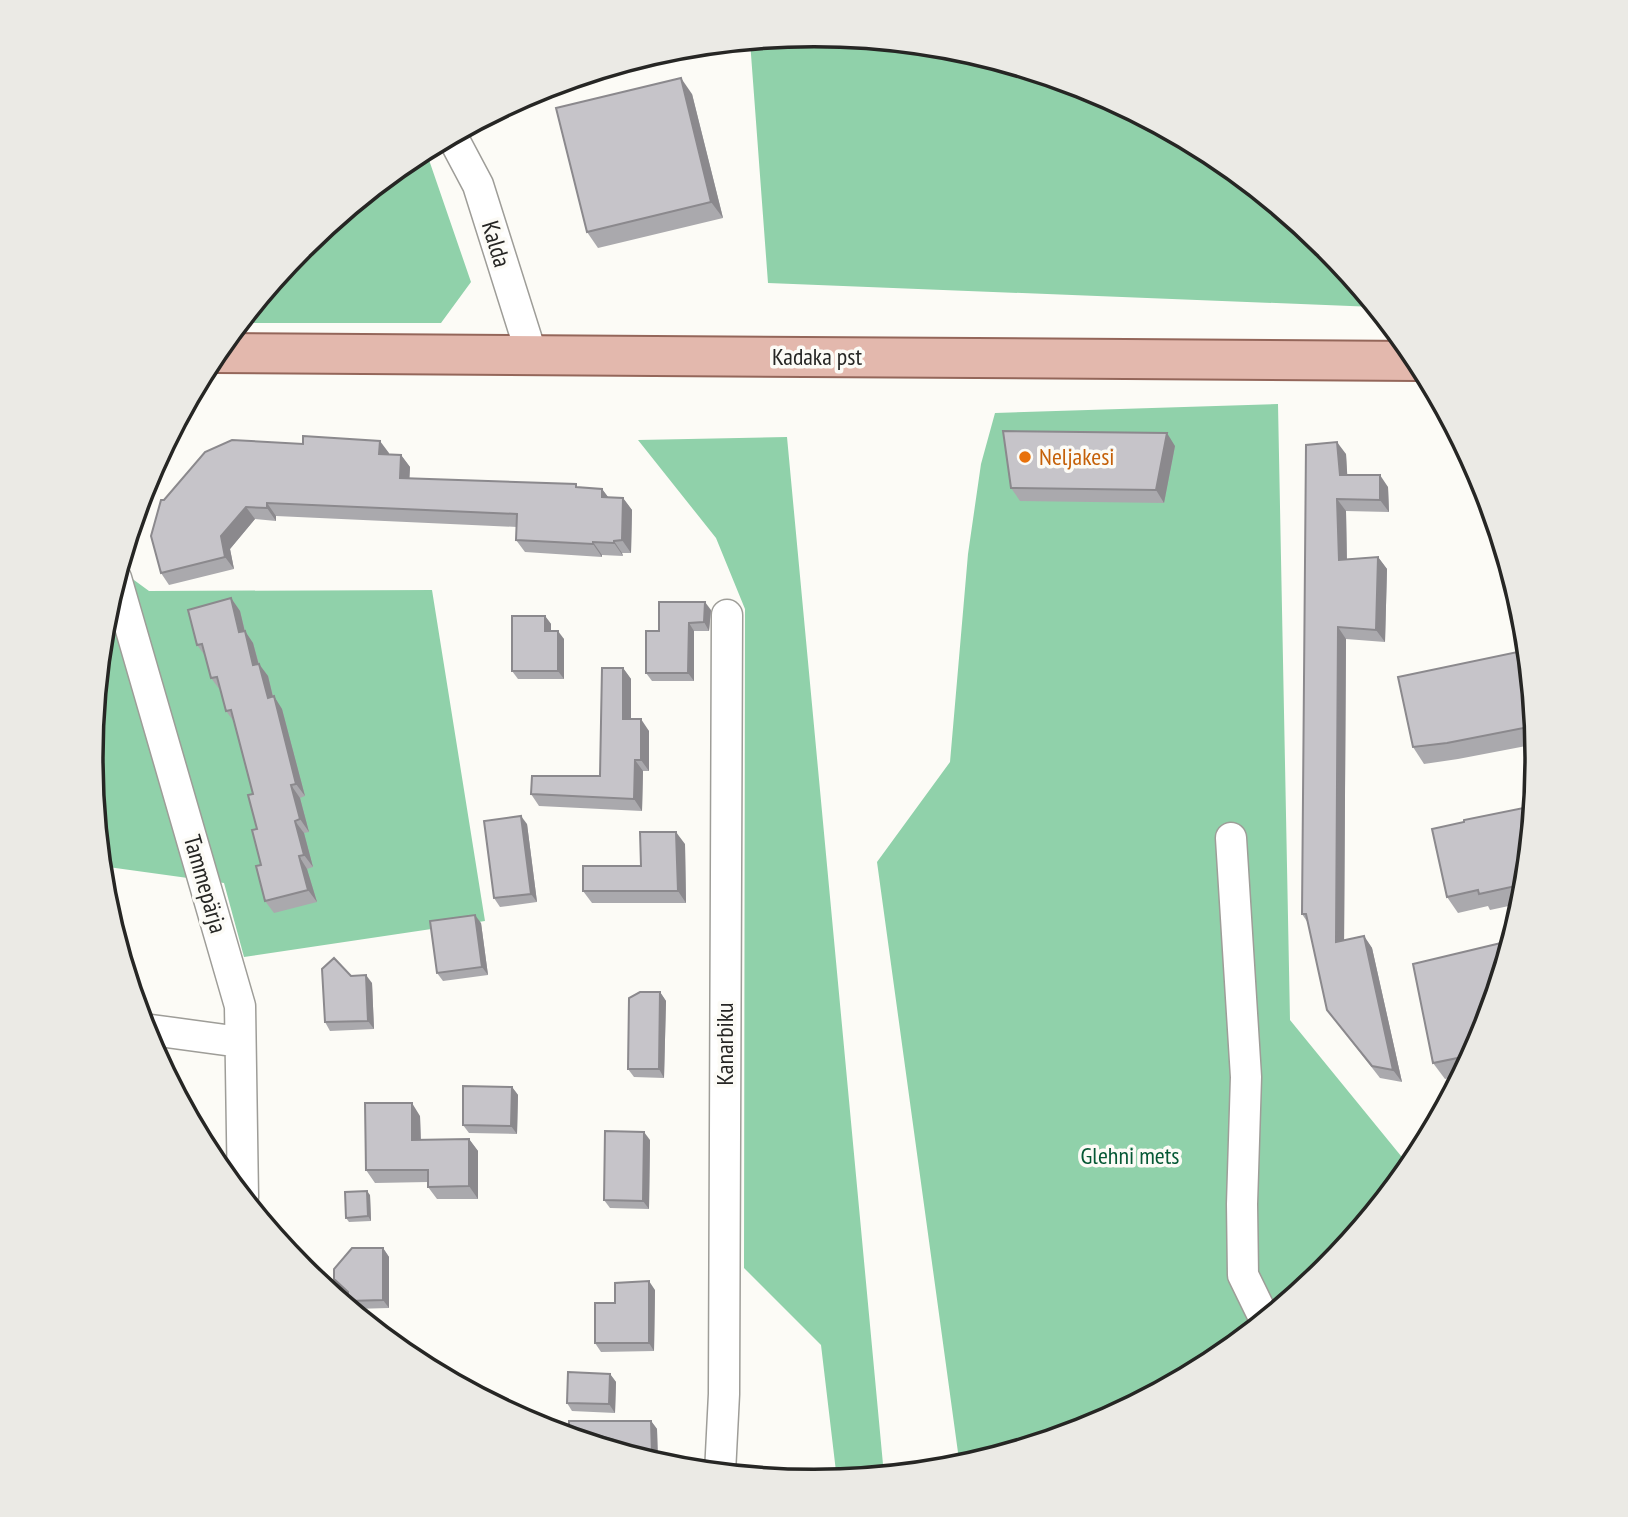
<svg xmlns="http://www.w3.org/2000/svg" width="1628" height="1517" font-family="'PT Sans Narrow',sans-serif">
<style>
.forest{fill:#90d1aa}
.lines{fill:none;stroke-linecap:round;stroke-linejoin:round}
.minor-casing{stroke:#9e9d98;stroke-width:33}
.major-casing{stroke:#94665a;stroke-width:42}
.minor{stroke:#fff;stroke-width:30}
.major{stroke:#e3b8ad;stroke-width:38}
.wall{fill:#aaa9ad}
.shaded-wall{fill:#8b898d}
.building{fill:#c6c4c9;stroke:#8b898d;stroke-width:2}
.food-dot{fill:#e8710a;stroke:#fcfbf6;stroke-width:2.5}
.labels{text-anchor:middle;stroke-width:7;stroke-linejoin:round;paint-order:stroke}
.street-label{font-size:24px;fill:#262624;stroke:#fcfbf6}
.food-label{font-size:24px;fill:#c56008;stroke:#fcfbf6;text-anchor:start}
.park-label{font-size:24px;fill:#065835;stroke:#fcfbf6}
.rim{fill:none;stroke:#262624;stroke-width:3.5}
</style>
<rect width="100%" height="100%" fill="#fcfbf6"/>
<path class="forest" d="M814,35L956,49L1091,90L1216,157L1326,247L1375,307L768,283L750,41Z
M423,151L428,157L471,282L441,323H240L303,247L412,157Z
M1278,404L1290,1020L1410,1167L1325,1270L1216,1360L1090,1427L960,1467L877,862L950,762L968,554L981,464L995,413Z
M787,437L884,1475L837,1480L821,1345L744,1268L745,609L716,538L638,440Z
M119,569L149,591L432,590L485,921L244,957L224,883L101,866L91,758L104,617Z"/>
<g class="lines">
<defs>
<path id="minor" d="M452,136L478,185L532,356
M116,578L240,1006L243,1197
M1231,838L1246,1077L1242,1204L1243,1275L1265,1320
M144,1029L240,1042
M720,1473L724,1394L727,615"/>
<path id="major" d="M215,353L1418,361"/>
</defs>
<use href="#minor" class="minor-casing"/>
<use href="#major" class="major-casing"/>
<use href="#minor" class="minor"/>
<use href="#major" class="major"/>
</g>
<path class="wall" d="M692,94L723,218L598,248L587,232Z
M1306,445L1346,454L1347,475L1388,487L1389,512L1346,511L1347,559L1378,557L1387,569L1385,642L1346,639L1344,940L1364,936L1372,948L1402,1082L1380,1078L1327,1010L1308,923L1302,914Z
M1175,446L1164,503L1020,501L1011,488Z
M389,453V454L401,455L410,467L409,478L602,489L608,497L623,498L632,510L631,553H622L623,556L602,555V557L525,552L516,540L517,527L276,516V521L255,519L230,549L234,569L169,585L161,573L164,500Z
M231,598L240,611L245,631L253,643L259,664L268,676L273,696L282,709L305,796L300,798L309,832L304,833L313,867L307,869L317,902L274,913L265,901L253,794L235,723L226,711L220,690L211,678L206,657L197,645Z
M711,610L709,631H694V681H652L646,673L659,631Z
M545,616L551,624V631L564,639V679H518L512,671Z
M1527,650L1536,744L1458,759L1424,764L1413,747Z
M623,668L631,679V719L649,731V771H643L642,811L539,806L531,794L600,776Z
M1533,806L1523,903L1490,910L1488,906L1458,913L1447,897L1464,822Z
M527,824L537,902L500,907L494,898Z
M685,844L686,903H592L583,891L641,866Z
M481,923L488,975L443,981L437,973Z
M1501,943L1508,952L1482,1036L1461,1076L1445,1079L1433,1063Z
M351,976L372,983L374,1029L330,1031L325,1022Z
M660,992L666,1001L664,1078L634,1077L628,1069Z
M512,1087L518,1095L517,1134L469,1133L463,1125Z
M420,1116L421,1140L469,1139L478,1151V1199H437L428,1187V1182L375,1183L366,1170Z
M650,1140L649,1209L610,1208L604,1200Z
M370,1195L371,1221L349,1222L346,1218Z
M383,1248L389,1257V1308L354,1309L348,1301V1295L340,1288L334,1279Z
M655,1290L654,1351L601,1352L595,1343Z
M610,1374L616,1382L615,1413L572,1411L567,1403Z
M651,1421L657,1429L658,1463L614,1450V1447L574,1435L569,1427Z"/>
<path class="shaded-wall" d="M681,78L692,94L723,218L711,202Z
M1167,433L1175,446L1164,503L1156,490Z
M380,441L389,453L388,466L379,454Z
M1337,442L1346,454L1348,487L1340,475Z
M401,455L410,467L409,490L400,478Z
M1380,475L1388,487L1389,512L1380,500Z
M602,489L611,501L602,497Z
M623,498L632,510L631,553L622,540Z
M1337,499L1346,511L1347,572L1339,560Z
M267,503L276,516V521L267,508Z
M246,507L255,519L230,549L234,569L225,557L221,536Z
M614,541L622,553L623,556L614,543Z
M593,542L602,555V557L593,544Z
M1378,557L1387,569L1385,642L1376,630Z
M231,598L240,611L248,645L239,632Z
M705,602L711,610L709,631L704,622Z
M545,616L551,624V639L545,631Z
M689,623L694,631V681L688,673Z
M1338,627L1346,639L1344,954L1336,942Z
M245,631L253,643L262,677L253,665Z
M558,631L564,639V679L558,671Z
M259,664L268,676L276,710L268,698Z
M623,668L631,679V731L623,719Z
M274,696L282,709L305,796L296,784Z
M641,719L649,731V771L641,760Z
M635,760L643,771L642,811L634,799Z
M291,785L300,798L309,832L300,819Z
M521,816L527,824L537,902L531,894Z
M295,821L304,833L313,867L304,855Z
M676,832L685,844L686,903L678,891Z
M299,856L307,869L317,902L308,890Z
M475,915L481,923L488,975L482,967Z
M1364,936L1372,948L1402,1082L1393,1070Z
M1501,943L1508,952L1505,961Z
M366,975L372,983L374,1029L368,1021Z
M660,992L666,1001L664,1078L659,1069Z
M512,1087L518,1095L517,1134L511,1126Z
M412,1103L420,1116L421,1152L412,1140Z
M644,1132L650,1140L649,1209L643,1201Z
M469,1139L478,1151V1199L469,1186Z
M367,1191L370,1195L371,1221L368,1216Z
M383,1248L389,1257V1308L383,1300Z
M649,1281L655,1290L654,1351L649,1343Z
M610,1374L616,1382L615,1413L609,1404Z
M651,1421L657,1429L658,1463L652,1455Z"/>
<path class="building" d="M681,78L711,202L587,232L556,108Z
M1003,431L1167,433L1156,490L1011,488Z
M303,436L380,441L379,454L401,455L400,478L576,484V487L602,489V497L623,498L622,540L614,541V543L593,542V544L516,540L517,514L267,503V508L246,507L221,536L225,557L161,573L151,536L161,500H164L205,452L232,440L303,444Z
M1337,442L1340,475H1380V500L1337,499L1339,560L1378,557L1376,630L1338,627L1336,942L1364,936L1393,1070L1372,1066L1327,1010L1306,914H1302L1306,445Z
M231,598L239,632L245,631L253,665L259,664L268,698L274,696L296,784L291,785L300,819L295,821L304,855L299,856L308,890L265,901L256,866L261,865L252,830L257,829L248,795L253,794L231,710L226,711L217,677L211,678L202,644L197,645L188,610Z
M659,602H705L704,622L689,623L688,673H646V631H659Z
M512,616H545V631H558V671H512Z
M1527,650L1534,726L1447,743L1413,747L1398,677Z
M602,668H623V719H641V760H635L634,799L531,794L532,776H600Z
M1533,806L1525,884L1479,894L1478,890L1447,897L1432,829L1464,822V820Z
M521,816L531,894L494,898L484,821Z
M640,832H676L678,891H583V866H641Z
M475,915L482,967L437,973L430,921Z
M1501,943L1505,961L1482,1036L1472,1055L1433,1063L1413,964Z
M334,958L351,976L366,975L368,1021L325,1022L322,969Z
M640,992H660L659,1069H628L629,998Z
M463,1086L512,1087L511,1126L463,1125Z
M365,1103H412V1140L469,1139V1186L428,1187V1170H366Z
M605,1131L644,1132L643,1201L604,1200Z
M367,1191L368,1216L346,1218L345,1192Z
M352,1248H383V1300L348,1301V1292L334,1279V1269Z
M649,1281V1343H595V1303H615V1283Z
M568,1372L610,1374L609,1404L567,1403Z
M569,1421H651L652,1455L625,1454L614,1450V1440L569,1427Z"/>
<circle class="food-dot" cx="1025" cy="457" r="7"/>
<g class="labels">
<g class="street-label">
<text transform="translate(496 244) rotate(73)" y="8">Kalda</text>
<text x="817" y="365">Kadaka pst</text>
<text transform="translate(205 884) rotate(74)" y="8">Tammepärja</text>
<text transform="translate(725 1044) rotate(-90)" y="8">Kanarbiku</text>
</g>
<g class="food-label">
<text x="1039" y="465">Neljakesi</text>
</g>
<g class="park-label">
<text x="1130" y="1164">Glehni mets</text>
</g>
</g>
<path d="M0 0H1628V1517H0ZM103 758a711 711 0 1 1 1422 0a711 711 0 1 1-1422 0Z" fill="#ebeae5" fill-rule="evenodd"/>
<path class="rim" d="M103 758a711 711 0 1 1 1422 0a711 711 0 1 1-1422 0Z"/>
</svg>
